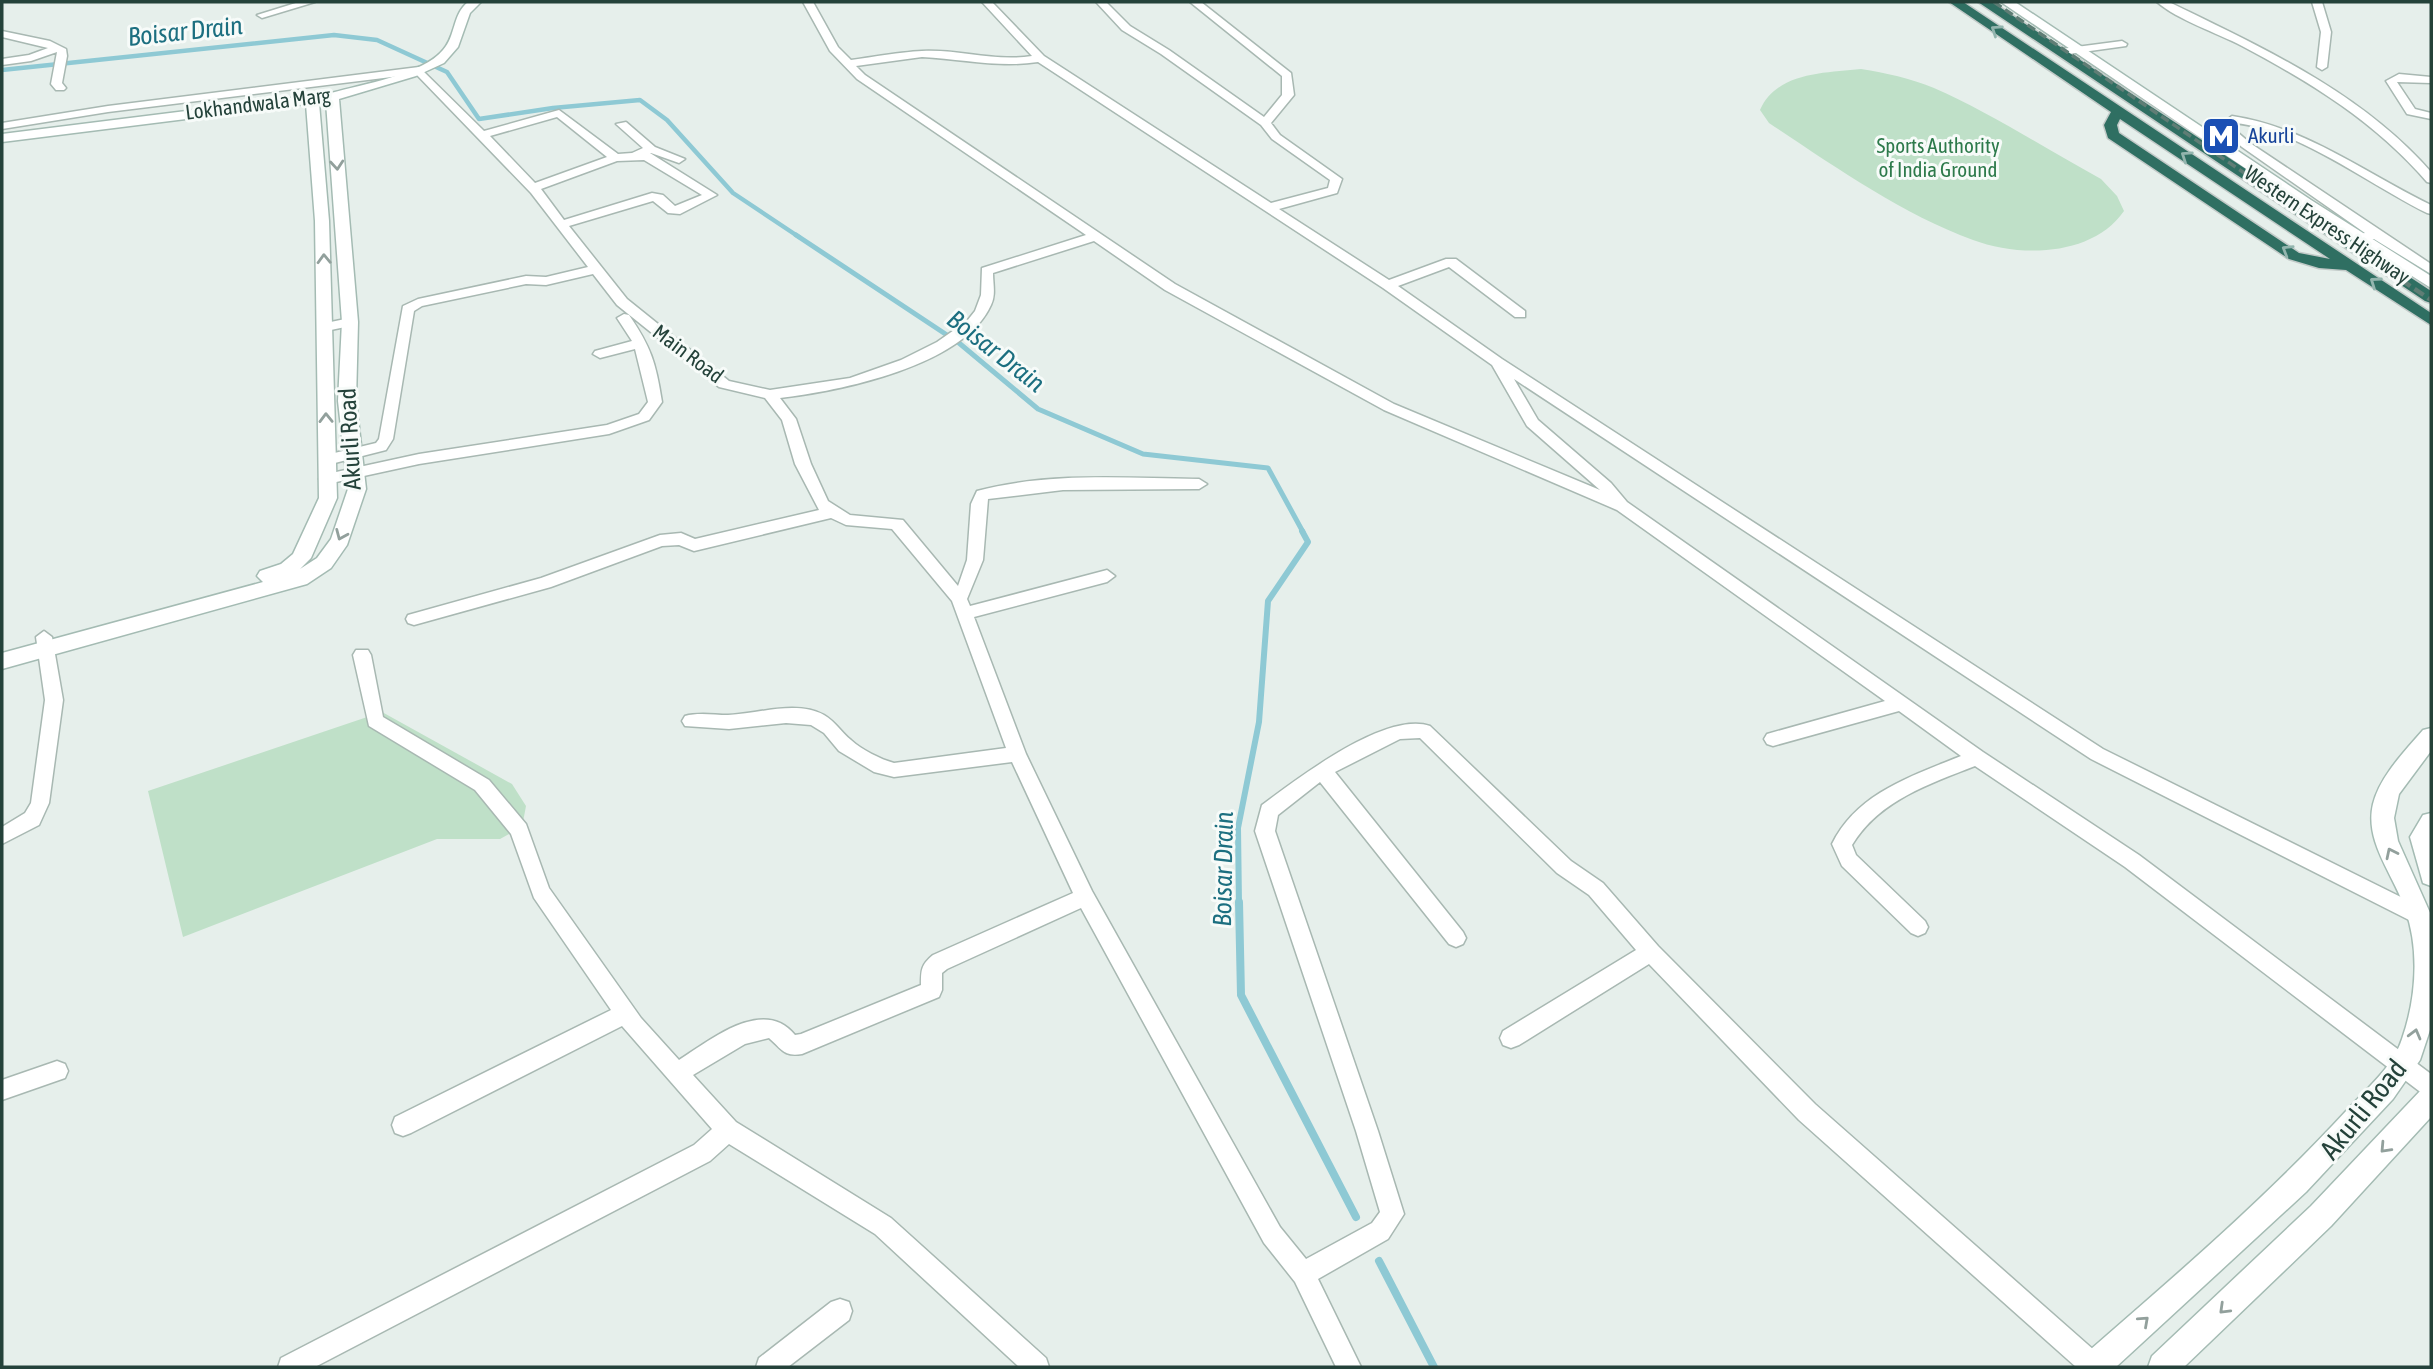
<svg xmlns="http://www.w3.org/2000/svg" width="2433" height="1369" font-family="'Asap Condensed',sans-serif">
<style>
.green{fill:#bfe0c8}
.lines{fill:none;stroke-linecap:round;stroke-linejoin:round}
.stream-far3{stroke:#8ec9d4;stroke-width:4.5}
.stream-far2{stroke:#8ec9d4;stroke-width:5}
.stream-far1{stroke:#8ec9d4;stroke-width:6}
.stream{stroke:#8ec9d4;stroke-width:8}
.street-casing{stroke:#a8b8b2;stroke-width:3}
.secondary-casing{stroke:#a4bbb3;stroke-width:3}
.highway-casing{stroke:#c2cac8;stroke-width:3}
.street{fill:#fff;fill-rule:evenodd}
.secondary{fill:#fff;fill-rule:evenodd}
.highway{fill:#2f6f62;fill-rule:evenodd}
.rail-far1{stroke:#5f7d75;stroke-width:3.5;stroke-dasharray:9 4.5;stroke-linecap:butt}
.rail{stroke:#5f7d75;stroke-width:4.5;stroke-dasharray:11 5;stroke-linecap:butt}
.oneway{stroke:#93b5ae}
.oneway2{stroke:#92a09c}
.labels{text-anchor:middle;stroke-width:6;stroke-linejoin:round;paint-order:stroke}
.far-street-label{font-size:21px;fill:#24423a;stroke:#f7fbf9}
.far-transit-label{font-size:21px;fill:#164399;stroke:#f7fbf9;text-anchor:start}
.far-park-label{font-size:21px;fill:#2d7a4b;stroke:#f7fbf9}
.street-label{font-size:24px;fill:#24423a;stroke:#f7fbf9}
.water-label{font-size:26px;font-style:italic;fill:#1c6f80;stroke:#f7fbf9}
.near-street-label{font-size:28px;fill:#24423a;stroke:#f7fbf9}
</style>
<rect width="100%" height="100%" fill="#e6efeb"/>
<path class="green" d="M1861,69C1886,73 1910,78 1934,88C1989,112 2048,150 2101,179L2117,196L2124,211C2093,256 2021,258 1973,240C1900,213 1834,166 1769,123L1760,110C1777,72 1824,73 1861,69Z
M382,712L512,784L526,806L522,827L500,839H437L183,937L148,791Z"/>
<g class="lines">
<path class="stream-far3" d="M2,70L334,35L377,40L447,72L479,119L553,108L640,100L667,120L733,193L799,237"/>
<path class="stream-far2" d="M796,235L959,343L1038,409L1143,454L1268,468L1303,532"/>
<path class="stream-far1" d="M1239,904L1238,828L1259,722L1268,601L1308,542L1302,531"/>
<path class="stream" d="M1239,902L1241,995L1356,1217
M1379,1261L1434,1367"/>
<defs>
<path id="street" d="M299,2H315L262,18L257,15Z
M803,2H813L838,47L851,60C874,57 899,52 922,51C960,49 995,62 1032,56L982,2H992L1044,56L1271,203L1328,188L1330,180L1272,139L1261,125L1161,54L1122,30L1096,2H1106L1130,26L1169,50L1264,117L1282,95V76L1190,2H1201L1291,73L1294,95L1271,123L1280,135L1342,179L1337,193L1279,209L1389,280L1446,259H1456L1525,311V317H1515L1449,267L1398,286L1502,359L2103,749L2425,909L2428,915L2425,921L2418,924L2411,921L2091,759L1514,379L1538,420L1611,483L1627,502L1983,752L2139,855L2431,1074V1097L2423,1094L2125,867L1975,766C1930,784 1879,800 1852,845L1856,855L1925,921L1928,927L1925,933L1918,936L1911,933L1842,866L1832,844C1857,793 1912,776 1961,756L1899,711L1773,746L1767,744L1764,739L1767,734L1885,701L1617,510L1384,410L1165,290L1094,241L993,273C993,284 996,295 991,305C964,366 839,391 780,398L796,419L811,464L828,501L850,515L903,520L958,586L967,560L971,504L977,491C1047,472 1126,478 1199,479L1207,484L1199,489L1063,490L988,499L983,560L967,599L970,606L1107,570L1115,576L1107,582L974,617L1026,754L1092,891L1280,1227L1306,1259L1372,1223L1380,1212L1356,1131L1255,831L1262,805C1297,779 1385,711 1430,726L1571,861L1603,883L1658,946L1815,1104L2103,1358L2106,1367H2076L1799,1120L1649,964L1519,1045L1511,1048L1503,1045L1500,1038L1503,1031L1636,950L1589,895L1557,873L1420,738L1400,739L1335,772L1463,932L1466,938L1463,944L1456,947L1449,944L1320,782L1278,815L1275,831L1378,1131L1404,1214L1388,1239L1318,1279L1361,1367H1336L1295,1282L1264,1243L1081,908L947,969L942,973V990L939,997L802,1054C783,1057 782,1049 769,1038L745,1044L693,1075L736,1122L891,1218L1046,1358L1049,1367H1019L875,1234L729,1144L710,1161L315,1367H278L281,1358L694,1145L712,1129L622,1026L411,1133L403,1136L395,1133L392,1125L395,1117L611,1010L534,898L511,834L475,790L369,726L353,655L356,650H368L371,655L383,717L489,780L526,824L549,888L641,1018L679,1060C710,1040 764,996 795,1035L801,1034L921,985C921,970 921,965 933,955L1073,893L1012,762L894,777L874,772L839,751L824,733L811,725L786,723L729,729L685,726L682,721L685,716C698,712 714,715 728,715C757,714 797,700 824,715C836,722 841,732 851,740C862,750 880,759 894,763L1006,748L952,601L892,529L846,525L831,518L694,551L679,545L662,546L551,587L414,625L408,623L406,619L408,615L541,578L660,535L681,533L695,539L819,510L795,464L782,420L765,398L719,387L617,305L593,274L546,285L526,284L422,306L414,311L393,439L386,450L327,465L322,464L319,460L322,456L376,443L379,439L403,306L418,299L526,276L546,277L588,267L531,193L416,74L108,112L2,129V123L108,106L419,67L484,131L559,110L618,154L632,153L643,148L616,124L626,122L655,147L685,159L679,163L651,153H650L717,195L680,214L668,213L653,201L569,226L627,299L729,381L770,390L850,378L901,360L937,342L967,321L975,311L981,295L982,268L1086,235L857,79L830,51ZM922,57C962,59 999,68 1038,62L1383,288L1492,365L1527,426L1600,490L1394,404L1175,284L865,75L856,66ZM557,117L607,157L535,183L490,136ZM644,160L702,195L675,206L663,195L652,193L564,220L541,189L617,161Z
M2157,2H2169C2263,48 2361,92 2431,172V183L2427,182C2375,122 2312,83 2242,46C2217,33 2178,20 2157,2Z
M2312,2H2322L2331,32L2327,67L2322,70L2317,67L2321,32Z
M2,31L50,41L66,49L67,56L62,83L66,88L64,90H56L51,84L57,52L31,61L2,65V59L29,55L48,48L2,37Z
M2122,41L2127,44L2126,46L2061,55L2056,52L2061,49Z
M2399,74L2431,77V83L2397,82L2415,109L2431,113V119L2407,114L2386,81Z
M2232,116C2306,127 2365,173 2431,205V214L2427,213C2368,184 2300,130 2235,123L2236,131L2250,143L2431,264V274L2374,239L2361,240V234L2365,233L2242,147L2224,132L2223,123Z
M624,314L629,315C651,347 656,363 662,402L649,420L609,434L419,464L327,484L319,479L327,474L419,454L607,425L639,414L648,402L635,349L600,358L593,354L595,351L632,341L617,318Z
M350,318L357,322L355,325L326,331L319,327L321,324Z
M44,631L52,637L63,700L49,803L39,825L2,844V827L25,813L31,803L45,700L36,637Z
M57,1061L65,1064L68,1071L65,1078L2,1100V1080Z
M840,1299L849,1302L852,1311L849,1320L788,1367H756L759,1358L831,1302Z"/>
<path id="secondary" d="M468,2H481L470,13L458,47L444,63L416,76L339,99L358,322L356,401L366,489L347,545L331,568L307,584L2,669V653L263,582L257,576L260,571L281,564L293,554L319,498L315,221L306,104L2,142V134L331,93C360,85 424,74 443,50C456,36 452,15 468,2ZM326,102L342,322L338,401L348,489L331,539L317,558L300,569L311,558L337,498L329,221L319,103Z
M2001,2H2015L2311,200L2431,276V288L2301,206Z
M2431,728V751L2399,794L2394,818L2398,841L2431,915V1027L2420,1060L2393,1099L2306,1192L2116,1367H2079L2083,1356C2174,1277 2265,1199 2347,1110C2366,1089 2393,1067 2402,1039C2416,999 2420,950 2405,909C2394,875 2364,842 2373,804C2380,776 2405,751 2423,730Z
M2431,813V886L2423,883L2410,837L2423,815Z
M2431,1085V1117L2331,1226L2184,1367H2148L2152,1356L2311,1206L2422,1089Z"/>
<path id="highway" d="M1949,2H1963L2431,313V325L2346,270L2319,268L2289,259L2108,138L2104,125L2111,112ZM2120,119L2330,259L2299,253L2119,133L2117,125Z
M1978,2H1992L2431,291V303L2425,301Z"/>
</defs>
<use href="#street" class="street-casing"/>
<use href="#secondary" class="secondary-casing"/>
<use href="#highway" class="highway-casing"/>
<use href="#street" class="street"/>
<use href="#secondary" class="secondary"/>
<use href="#highway" class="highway"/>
<path class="rail-far1" d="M1994,2L2338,237"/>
<path class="rail" d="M2335,235L2431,300"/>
</g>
<defs><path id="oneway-chevron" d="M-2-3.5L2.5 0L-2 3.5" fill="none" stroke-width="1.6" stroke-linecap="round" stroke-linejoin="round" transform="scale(1.75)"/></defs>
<g class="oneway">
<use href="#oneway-chevron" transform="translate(1996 30) rotate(-146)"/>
<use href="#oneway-chevron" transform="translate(2186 156) rotate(-146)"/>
<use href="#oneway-chevron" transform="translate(2287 250) rotate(-149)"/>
<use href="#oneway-chevron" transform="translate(2375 282) rotate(-145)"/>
</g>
<g class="oneway2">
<use href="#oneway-chevron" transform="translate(337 165) rotate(85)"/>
<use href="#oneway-chevron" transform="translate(324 259) rotate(-92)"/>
<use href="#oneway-chevron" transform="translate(326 418) rotate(-91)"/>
<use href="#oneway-chevron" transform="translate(341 535) rotate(113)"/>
<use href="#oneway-chevron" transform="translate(2391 853) rotate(-116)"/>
<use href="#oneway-chevron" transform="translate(2415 1034) rotate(-75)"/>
<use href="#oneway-chevron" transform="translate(2385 1148) rotate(133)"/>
<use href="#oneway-chevron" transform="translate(2224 1309) rotate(136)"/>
<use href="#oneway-chevron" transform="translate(2144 1321) rotate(-42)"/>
</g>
<defs>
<symbol id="metro-square" viewBox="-11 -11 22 22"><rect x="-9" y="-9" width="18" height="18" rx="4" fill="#1a4fb4" stroke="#f7fbf9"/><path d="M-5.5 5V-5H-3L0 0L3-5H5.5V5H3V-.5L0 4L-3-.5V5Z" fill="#fff"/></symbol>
</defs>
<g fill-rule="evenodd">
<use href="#metro-square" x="2199" y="114" width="44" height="44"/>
</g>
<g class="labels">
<g class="far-street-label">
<text transform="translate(258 104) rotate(-7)" y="7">Lokhandwala Marg</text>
<text transform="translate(2327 225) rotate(34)" y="7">Western Express Highway</text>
<text transform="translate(688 354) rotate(37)" y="7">Main Road</text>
</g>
<g class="far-transit-label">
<text x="2248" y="143">Akurli</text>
</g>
<g class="far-park-label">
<text x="1938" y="153">Sports Authority<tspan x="1938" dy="24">of India Ground</tspan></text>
</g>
<g class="street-label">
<text transform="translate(350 439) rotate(-93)" y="8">Akurli Road</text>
</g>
<g class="water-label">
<text transform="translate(185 31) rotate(-6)" y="9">Boisar Drain</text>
<text transform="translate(996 351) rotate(38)" y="9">Boisar Drain</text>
<text transform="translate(1223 869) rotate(-89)" y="9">Boisar Drain</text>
</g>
<g class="near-street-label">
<text transform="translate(2363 1109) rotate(-51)" y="10">Akurli Road</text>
</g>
</g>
<rect width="2433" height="1369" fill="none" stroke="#24423a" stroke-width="7"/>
</svg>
